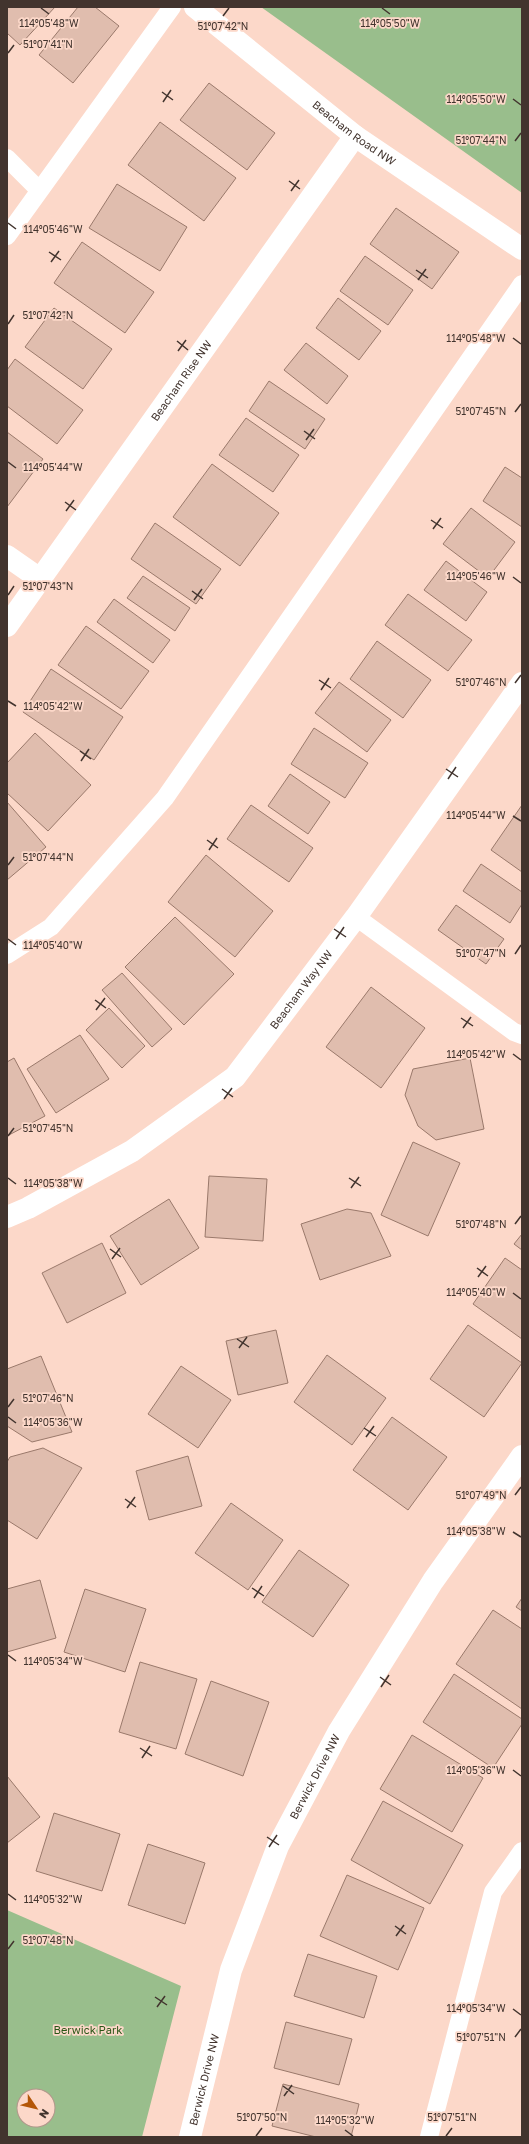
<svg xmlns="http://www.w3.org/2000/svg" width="529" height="2144" font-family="'Golos Text',sans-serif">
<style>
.green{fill:#99be8c;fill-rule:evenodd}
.building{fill:#e0bdae;stroke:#9a796b}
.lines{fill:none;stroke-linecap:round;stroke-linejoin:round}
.service{stroke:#fff;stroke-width:18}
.minor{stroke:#fff;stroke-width:22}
.ticks{fill:none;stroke:#42342e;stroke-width:1.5}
.labels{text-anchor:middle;stroke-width:3.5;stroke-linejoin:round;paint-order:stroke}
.street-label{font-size:11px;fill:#42342e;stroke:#fcd8c9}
.park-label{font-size:11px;fill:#295516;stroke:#fcd8c9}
.ticks-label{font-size:10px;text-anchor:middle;fill:#42342e;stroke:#fcd8c9;stroke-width:3.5;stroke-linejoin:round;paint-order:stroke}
</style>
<rect width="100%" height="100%" fill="#fcd8c9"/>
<path class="green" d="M261,7H522V193Z
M7,1910L181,1986L142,2137H7ZM24,2096H48V2120H24Z"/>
<path class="building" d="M7,7H55L20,45L7,33Z
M78,7H95L119,26L73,83L39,55Z
M209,83L275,133L247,170L180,120Z
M160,122L236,178L204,221L128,165Z
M117,184L187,227L160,271L89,228Z
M396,208L459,252L432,289L370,244Z
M82,242L154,292L125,333L54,283Z
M365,256L413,290L388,325L340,291Z
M338,298L381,331L359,360L316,328Z
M54,308L112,349L83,389L25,347Z
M306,343L348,376L327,404L284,370Z
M15,359L83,410L57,444L7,406V370Z
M269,381L325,419L305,449L249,411Z
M246,418L299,455L273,492L219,455Z
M7,432L43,459L7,507Z
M212,464L279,513L240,566L173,517Z
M505,467L522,478V527L483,501Z
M471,508L515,542L488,578L443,544Z
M155,523L221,569L196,604L131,559Z
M446,561L487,592L466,621L424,590Z
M143,576L190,608L175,631L127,598Z
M408,594L472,640L448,671L385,625Z
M114,599L170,640L153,663L97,622Z
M86,626L149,671L121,709L58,665Z
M377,641L431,680L403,718L350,679Z
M51,669L123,717L94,760L23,712Z
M339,682L391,720L367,752L315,713Z
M314,728L368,763L345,798L291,764Z
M35,733L91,785L48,831L7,793V763Z
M290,774L330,802L308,834L268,806Z
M7,802L46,847L7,880Z
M251,805L313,848L289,882L227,839Z
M522,805V872L491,850Z
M206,855L273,911L235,957L168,902Z
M481,864L522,892V904L510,923L463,891Z
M456,905L504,939L486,964L438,930Z
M175,917L234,974L184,1025L125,967Z
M122,973L172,1029L152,1047L102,990Z
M371,987L425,1028L381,1088L326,1047Z
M109,1008L145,1046L122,1068L86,1030Z
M80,1035L109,1079L56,1113L27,1069Z
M14,1058L45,1116L7,1136V1062Z
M470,1058L484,1129L436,1140L418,1126L405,1095L413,1069Z
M413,1142L460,1163L428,1236L381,1215Z
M209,1176L267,1179L263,1241L205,1237Z
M169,1199L199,1248L141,1285L110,1236Z
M347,1209L371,1213L391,1256L320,1280L301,1224Z
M522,1234V1250L514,1244Z
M102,1243L126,1293L67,1323L42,1273Z
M505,1258L522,1270V1339L473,1304Z
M468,1325L522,1363L484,1417L430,1379Z
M276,1330L288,1383L238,1395L226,1341Z
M327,1355L386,1398L352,1445L294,1402Z
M41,1356L72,1432L32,1442L7,1426V1369Z
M181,1366L231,1400L198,1448L148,1414Z
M392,1417L447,1457L408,1510L353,1470Z
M43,1448L82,1468L37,1539L7,1520V1462L10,1457Z
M188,1456L202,1506L149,1520L136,1471Z
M231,1503L283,1540L248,1590L195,1553Z
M299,1550L349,1585L313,1637L262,1602Z
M40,1580L56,1638L7,1652V1589Z
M85,1589L146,1609L125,1672L64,1652Z
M522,1598V1611L516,1607Z
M493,1610L522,1629V1709L456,1664Z
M140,1662L197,1679L176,1749L119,1732Z
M454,1674L522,1719V1724L493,1768L423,1722Z
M211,1681L269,1702L243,1776L185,1754Z
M412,1735L483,1778L452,1832L380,1789Z
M7,1776L40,1817L7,1843Z
M383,1801L463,1845L430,1904L351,1860Z
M54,1813L120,1834L102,1891L36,1871Z
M148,1844L205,1863L185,1924L128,1905Z
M347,1875L424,1908L398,1970L320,1936Z
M308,1954L377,1976L364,2018L294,1996Z
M286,2022L352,2039L339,2085L274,2068Z
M283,2084L359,2104L351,2137H316L272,2126Z"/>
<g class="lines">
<path class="service" d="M7,158L39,190
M7,236L172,7
M356,917L514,1032L522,1035
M7,955L51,927L165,798L522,284
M429,2137L493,1892L522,1851"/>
<g class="minor">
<path id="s1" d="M195,7L355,136L522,249"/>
<path d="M7,556L40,579"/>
<path id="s2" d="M7,626L355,136"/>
<path id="s3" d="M7,1217L28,1208L132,1151L235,1077L356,917L522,683"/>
<path id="s4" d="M190,2137L231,1970L278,1846L339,1731L433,1581L522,1456"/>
</g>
</g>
<path class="ticks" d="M41,8L49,14M382,8L390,14M223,16L229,8M8,53L14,45M162,92L173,100M513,99L521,105M163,102L171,90M515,141L521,133M289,181L300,189M291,191L299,180M8,223L16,229M49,252L61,260M51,262L59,251M416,270L428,278M418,280L426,269M8,324L14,315M513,338L521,344M177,341L188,350M178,351L186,340M515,412L521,404M304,431L315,439M306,440L314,429M8,462L16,468M65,502L76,510M66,511L74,500M431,520L443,528M433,529L441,518M513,577L521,583M192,591L203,599M8,595L14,586M194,600L202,589M319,680L331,688M515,683L521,675M321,690L329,678M8,701L16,706M80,751L91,759M81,761L89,749M446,769L458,777M448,779L456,767M513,816L521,821M207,840L218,848M209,850L217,838M8,865L14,857M334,929L346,937M8,939L16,945M336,939L344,927M515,954L521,945M95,1000L106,1008M96,1010L105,998M461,1018L473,1026M463,1028L471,1017M513,1054L521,1060M222,1089L233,1097M224,1099L232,1088M8,1136L14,1128M8,1178L16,1184M349,1178L361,1186M351,1188L359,1177M515,1224L521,1216M110,1249L121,1257M112,1259L120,1248M477,1268L488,1276M478,1277L486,1266M513,1293L521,1299M237,1339L249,1347M239,1348L247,1337M8,1407L14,1399M8,1417L16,1423M364,1428L376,1436M366,1437L374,1426M515,1495L521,1487M125,1499L136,1507M127,1508L135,1497M513,1532L521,1537M252,1588L264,1596M254,1598L262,1586M8,1655L16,1661M380,1677L391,1685M381,1687L389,1675M140,1748L152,1756M142,1758L150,1746M513,1770L521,1776M267,1837L279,1845M269,1847L277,1835M8,1894L16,1900M395,1926L406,1934M396,1936L404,1925M8,1949L14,1941M155,1997L167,2005M157,2007L165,1996M513,2009L521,2015M515,2037L521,2029M283,2086L294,2094M284,2096L292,2085M345,2130L353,2136M256,2136L262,2128M446,2136L452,2128"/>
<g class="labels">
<g class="street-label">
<text dy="4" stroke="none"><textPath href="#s1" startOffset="203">Beacham Road NW</textPath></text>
<text dy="4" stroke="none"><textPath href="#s2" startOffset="301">Beacham Rise NW</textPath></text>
<text dy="4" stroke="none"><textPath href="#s3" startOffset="378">Beacham Way NW</textPath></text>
<text dy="4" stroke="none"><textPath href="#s4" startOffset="383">Berwick Drive NW</textPath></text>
<text dy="4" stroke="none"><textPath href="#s4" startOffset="59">Berwick Drive NW</textPath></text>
</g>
<g class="park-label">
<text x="88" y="2034">Berwick Park</text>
</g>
</g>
<g class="ticks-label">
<text x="49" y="27">114°05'48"W</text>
<text x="390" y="27">114°05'50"W</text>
<text x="223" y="30">51°07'42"N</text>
<text x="48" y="48">51°07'41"N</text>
<text x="476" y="103">114°05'50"W</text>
<text x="481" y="144">51°07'44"N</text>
<text x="53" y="233">114°05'46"W</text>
<text x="48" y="319">51°07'42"N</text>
<text x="476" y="342">114°05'48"W</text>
<text x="481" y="415">51°07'45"N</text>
<text x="53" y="471">114°05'44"W</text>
<text x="476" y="580">114°05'46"W</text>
<text x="48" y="590">51°07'43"N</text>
<text x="481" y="686">51°07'46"N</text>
<text x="53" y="710">114°05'42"W</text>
<text x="476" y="819">114°05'44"W</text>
<text x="48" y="861">51°07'44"N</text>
<text x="53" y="949">114°05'40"W</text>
<text x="481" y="957">51°07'47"N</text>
<text x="476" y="1058">114°05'42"W</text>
<text x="48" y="1132">51°07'45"N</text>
<text x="53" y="1187">114°05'38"W</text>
<text x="481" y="1228">51°07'48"N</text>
<text x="476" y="1296">114°05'40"W</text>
<text x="48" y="1402">51°07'46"N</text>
<text x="53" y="1426">114°05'36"W</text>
<text x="481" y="1499">51°07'49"N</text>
<text x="476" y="1535">114°05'38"W</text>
<text x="53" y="1665">114°05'34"W</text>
<text x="476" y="1774">114°05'36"W</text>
<text x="53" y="1903">114°05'32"W</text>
<text x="48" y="1944">51°07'48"N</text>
<text x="476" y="2012">114°05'34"W</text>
<text x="481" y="2041">51°07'51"N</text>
<text x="262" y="2121">51°07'50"N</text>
<text x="452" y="2121">51°07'51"N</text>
<text x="345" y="2124">114°05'32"W</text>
</g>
<rect width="529" height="2144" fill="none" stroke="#42342e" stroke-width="16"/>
<g transform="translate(36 2108) rotate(125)"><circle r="19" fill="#fcd8c9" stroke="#b2968b"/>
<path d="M0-3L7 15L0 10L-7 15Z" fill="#b45607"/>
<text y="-6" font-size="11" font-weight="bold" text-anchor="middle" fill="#42342e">N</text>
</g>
</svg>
